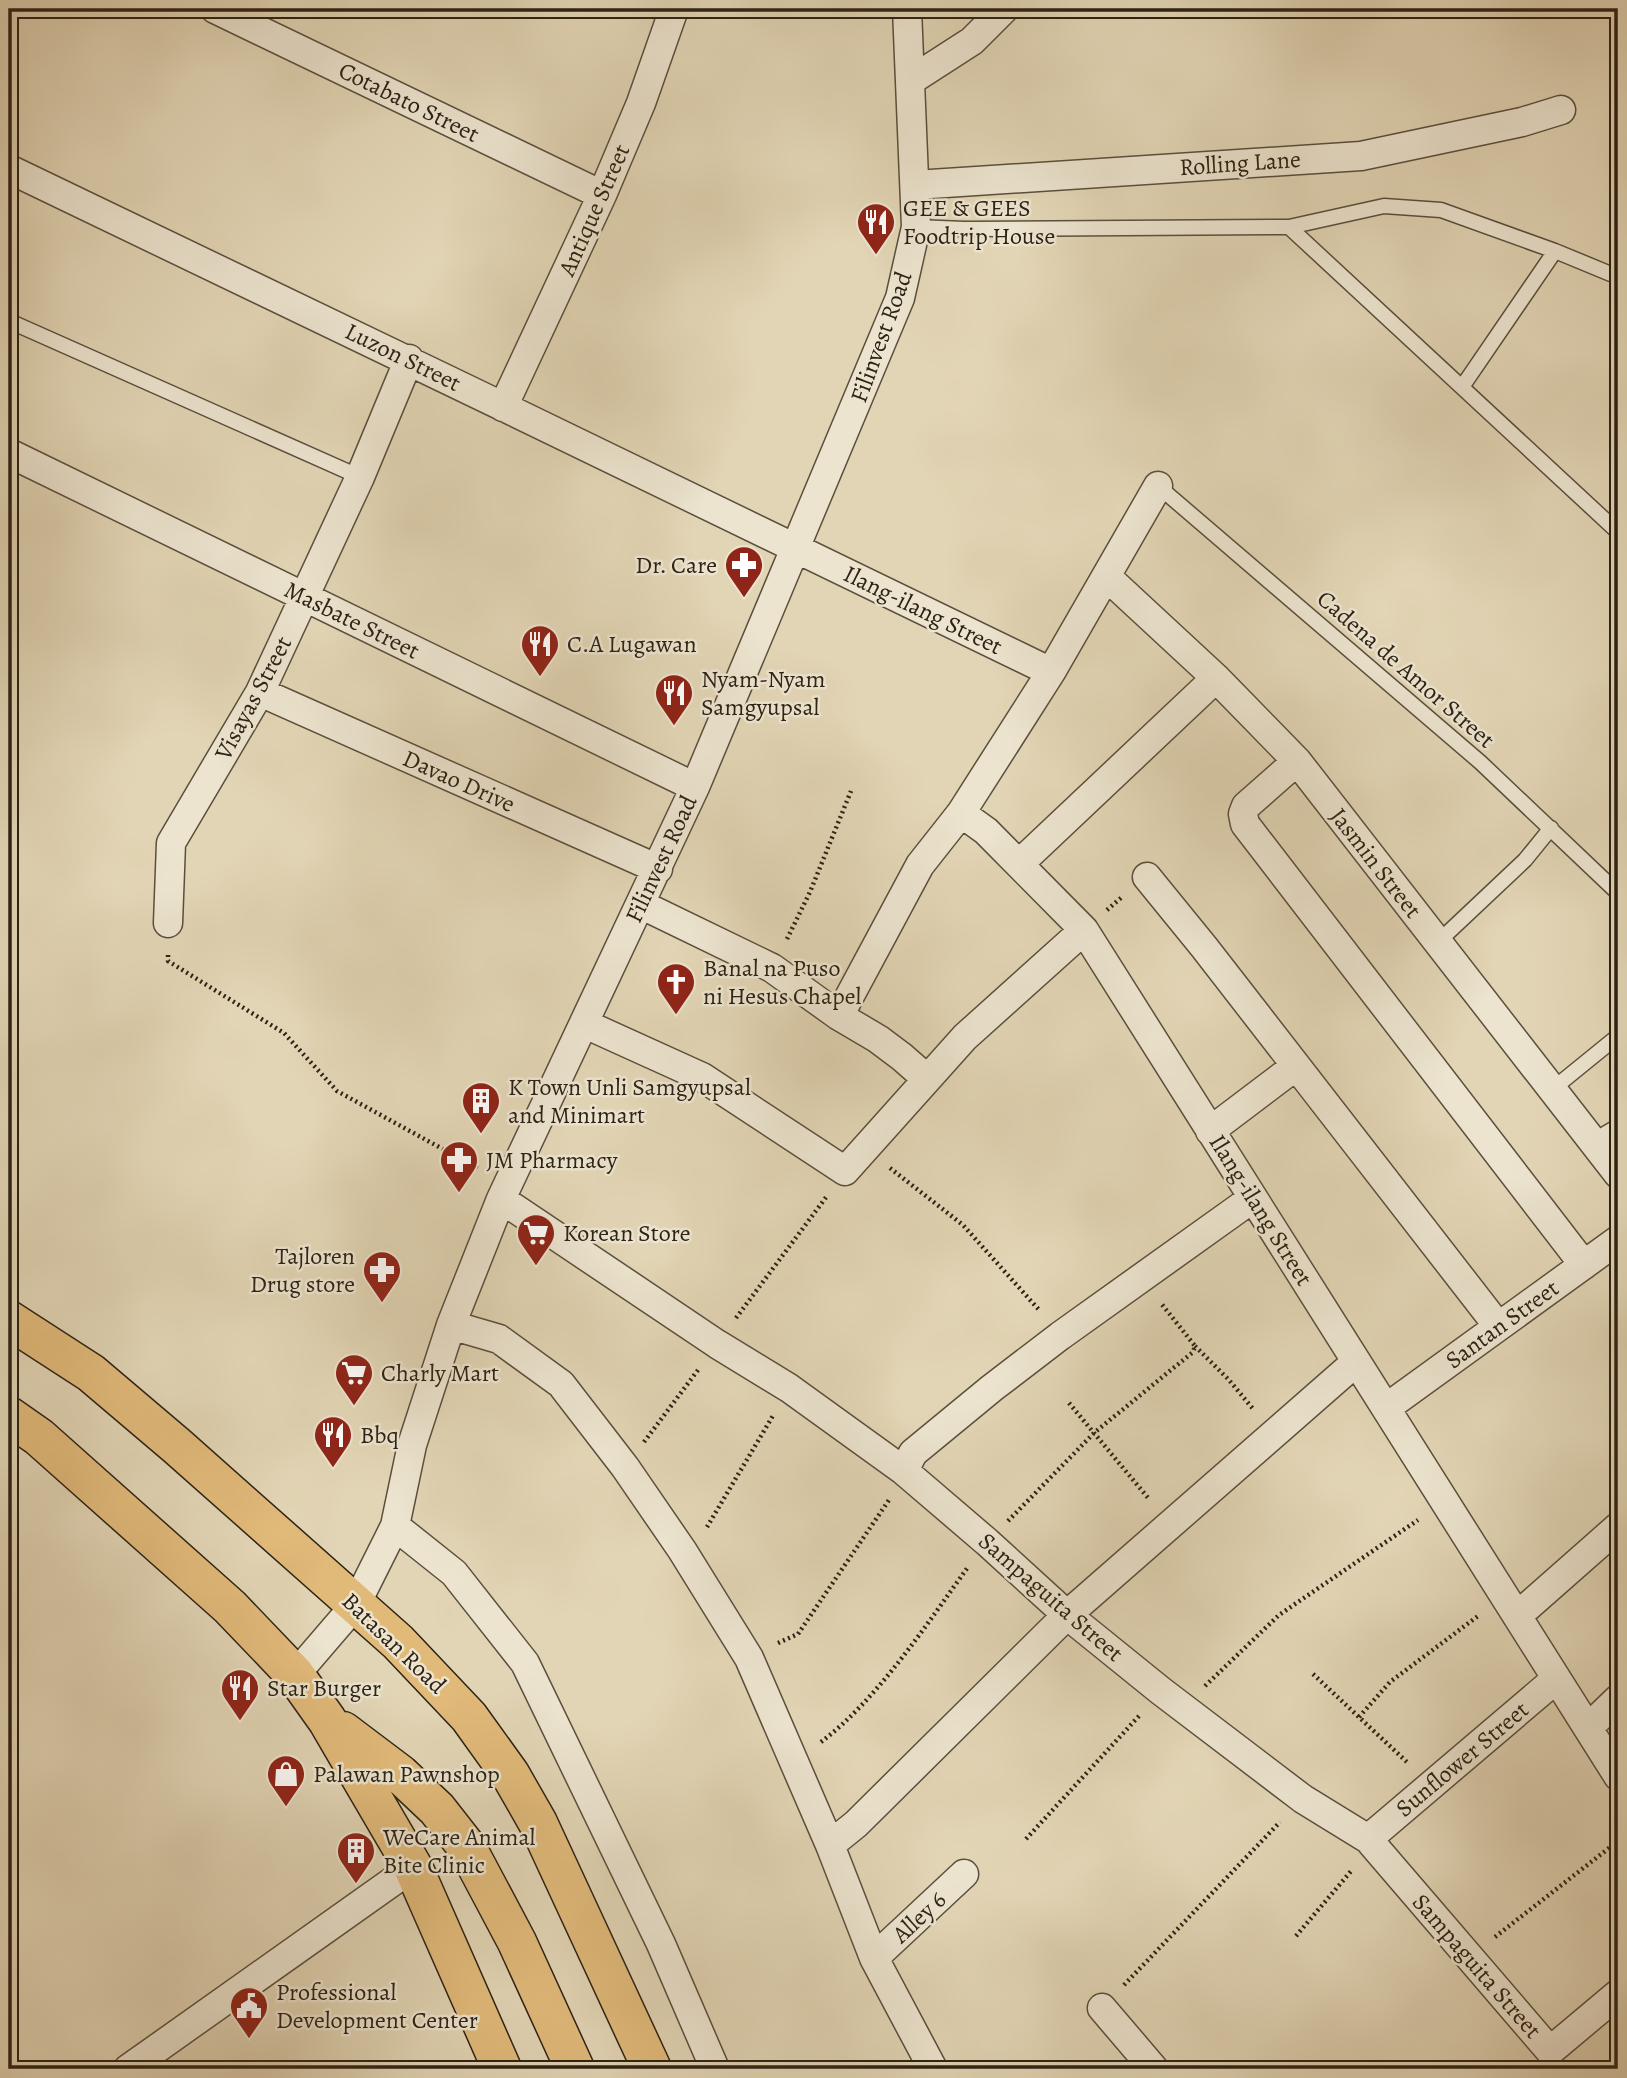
<svg xmlns="http://www.w3.org/2000/svg" width="1627" height="2078" font-family="Alegreya,serif">
<style>
.lines{fill:none;stroke-linecap:round;stroke-linejoin:round}
.service-casing{stroke:#5a4f3d;stroke-width:17}
.minor-casing{stroke:#5a4f3d;stroke-width:31}
.primary-casing{stroke:#2c2215;stroke-width:41}
.path{stroke:#2c2215;stroke-width:4.5;stroke-dasharray:2 3.5;stroke-linecap:butt}
.service{stroke:#ece4cf;stroke-width:14}
.minor{stroke:#ece4cf;stroke-width:28}
.primary{stroke:#e1ba7a;stroke-width:38}
.labels{text-anchor:middle;stroke-width:5;stroke-linejoin:round;paint-order:stroke}
.street-label{font-size:24px;fill:#2c2215;stroke:#ece4cf}
.poi-label{font-size:24px;fill:#2c2215;stroke:#ece4cf;text-anchor:start}
</style>
<rect width="100%" height="100%" fill="#e2d5b5"/>
<filter id="stains"><feTurbulence type="fractalNoise" baseFrequency=".00286" numOctaves="4"/><feColorMatrix values="0 0 0 0 .2 0 0 0 0 .09 0 0 0 0 .02 0 0 0 .5 -.17"/></filter>
<radialGradient id="worn" r=".72"><stop offset=".6" stop-color="#630" stop-opacity="0"/><stop offset="1" stop-color="#630" stop-opacity=".3"/></radialGradient>
<g class="lines">
<defs>
<path id="service" d="M916,227L964,229L1289,227L1618,532
M1289,227L1384,206L1441,210L1555,251L1618,277
M9,321L360,477
M1462,387L1555,251
M1158,486L1480,762L1618,893
M1438,942L1525,860L1551,828
M1554,1088L1618,1036
M1593,1141L1618,1126"/>
<path id="minor" d="M215,9L602,195
M910,81L972,41L1004,9
M9,169C357,335 704,504 1051,672
M915,185L1361,156L1522,122L1561,110
M503,407L602,195L641,103L674,9
M9,453L695,787
M1107,577L1216,678L1297,761L1618,1174
M260,692L658,869
M1297,761L1246,806L1243,814L1245,824L1584,1265
M961,813L986,831L1084,930L1618,1776
M1019,864L1216,678
M1147,877L1204,947L1498,1326
M640,904L772,968L839,1016L878,1039L902,1057L927,1079
M168,923L171,843L260,692L360,477L409,359
M839,1016L920,865L961,813L1051,672L1158,486
M585,1024L702,1077L845,1171L965,1037L1084,930
M1210,1131L1296,1066
M501,1199L717,1344L789,1388L904,1471L987,1542L1067,1615L1161,1691L1303,1799L1368,1839L1550,2051L1618,1994
M451,1325L499,1339L561,1384L625,1467L682,1550L749,1658L830,1845L874,1958L933,2069
M1386,1408L1618,1240
M904,1471L913,1453L992,1388L1060,1336L1253,1198
M395,1526L454,1573L525,1663L661,1944L715,2069
M1517,1616L1618,1527
M295,1675L356,1604L395,1526L412,1445L451,1325L501,1199L695,787L900,298L916,227L907,9
M1588,1728L1618,1699
M1368,1839L1556,1679
M830,1845L856,1824L1067,1615L1356,1362
M874,1958L964,1874
M1102,2008L1154,2069
M128,2069L413,1867"/>
<path id="primary" d="M9,1320L91,1373L177,1446L398,1642L469,1717L510,1774L538,1823L652,2069
M9,1416L39,1437L230,1607L295,1675L327,1720L413,1867L502,2069
M343,1731L400,1774L437,1809L466,1846L517,1942L575,2069"/>
</defs>
<use href="#service" class="service-casing"/>
<use href="#minor" class="minor-casing"/>
<use href="#primary" class="primary-casing"/>
<path class="path" d="M1107,910L1122,897
M787,939L810,892L851,791
M168,955V961L284,1033L337,1091L479,1169
M890,1168L963,1225L1040,1311
M736,1318L827,1196
M1195,1346L1229,1380L1254,1410
M1069,1403L1149,1499
M644,1442L698,1370
M1008,1521L1094,1433L1193,1352L1195,1346L1160,1302
M707,1527L774,1414
M778,1643L798,1634L889,1500
M1313,1674L1409,1764
M1205,1686L1279,1615L1418,1520
M1359,1717L1390,1682L1478,1616
M821,1742C877,1700 927,1624 968,1567
M1026,1839L1139,1716
M1296,1936L1352,1870
M1495,1937L1618,1841
M1124,1985L1280,1822"/>
<use href="#service" class="service"/>
<use href="#minor" class="minor"/>
<use href="#primary" class="primary"/>
</g>
<defs>
<symbol id="restaurant-pin" viewBox="-11 -11 22 30"><path d="M0 17L-7.5 6A9.5 9.5 0 1 1 7.5 6Z" fill="#8f2418" stroke="#ece4cf"/><path d="M-5-6h1v4h1v-4h1v4h1v-4h1v5L-1.5 .5V6h-2V.5L-5-1ZM5-6V6H3V1.5H1.5Q1.5-4 5-6Z" fill="#fff"/></symbol>
<symbol id="pharmacy-pin" viewBox="-11 -11 22 30"><path d="M0 17L-7.5 6A9.5 9.5 0 1 1 7.5 6Z" fill="#8f2418" stroke="#ece4cf"/><path d="M-2-6h4v4h4v4h-4v4h-4v-4h-4v-4h4Z" fill="#fff"/></symbol>
<symbol id="church-pin" viewBox="-11 -11 22 30"><path d="M0 17L-7.5 6A9.5 9.5 0 1 1 7.5 6Z" fill="#8f2418" stroke="#ece4cf"/><path d="M-1.2-6h2.4v3.5h3.3v2.4h-3.3V6h-2.4V-.1h-3.3v-2.4h3.3Z" fill="#fff"/></symbol>
<symbol id="building-pin" viewBox="-11 -11 22 30"><path d="M0 17L-7.5 6A9.5 9.5 0 1 1 7.5 6Z" fill="#8f2418" stroke="#ece4cf"/><path d="M-4-6H4V6H1V3H-1V6H-4ZM-2.5-4.3h1.7v1.8h-1.7ZM.8-4.3h1.7v1.8H.8ZM-2.5-1h1.7V.8h-1.7ZM.8-1h1.7V.8H.8Z" fill="#fff"/></symbol>
<symbol id="supermarket-pin" viewBox="-11 -11 22 30"><path d="M0 17L-7.5 6A9.5 9.5 0 1 1 7.5 6Z" fill="#8f2418" stroke="#ece4cf"/><path d="M-6-5.5h2.5l.6 2H6L4.5 2H-2.5L-4.4-4H-6ZM-1.5 3.2a1.3 1.3 0 1 0 .1 0ZM3 3.2a1.3 1.3 0 1 0 .1 0Z" fill="#fff"/></symbol>
<symbol id="shop-pin" viewBox="-11 -11 22 30"><path d="M0 17L-7.5 6A9.5 9.5 0 1 1 7.5 6Z" fill="#8f2418" stroke="#ece4cf"/><path d="M-5-2.5h2.3a2.7 3.5 0 0 1 5.4 0H5L5.5 6h-11ZM-1.5-2.5h3a1.5 2.3 0 0 0-3 0Z" fill="#fff"/></symbol>
<symbol id="civic-pin" viewBox="-11 -11 22 30"><path d="M0 17L-7.5 6A9.5 9.5 0 1 1 7.5 6Z" fill="#8f2418" stroke="#ece4cf"/><path d="M-.6-6.5H3V-4.5H.6V-3L4-1V1h2V6H-6V1h2V-1L-.6-3ZM-1.2 2.5V6h2.4V2.5Z" fill="#fff"/></symbol>
</defs>
<g fill-rule="evenodd">
<use href="#restaurant-pin" x="854" y="200" width="44" height="60"/>
<use href="#pharmacy-pin" x="722" y="543" width="44" height="60"/>
<use href="#restaurant-pin" x="518" y="622" width="44" height="60"/>
<use href="#restaurant-pin" x="652" y="671" width="44" height="60"/>
<use href="#church-pin" x="654" y="960" width="44" height="60"/>
<use href="#building-pin" x="459" y="1079" width="44" height="60"/>
<use href="#pharmacy-pin" x="437" y="1138" width="44" height="60"/>
<use href="#supermarket-pin" x="514" y="1211" width="44" height="60"/>
<use href="#pharmacy-pin" x="360" y="1248" width="44" height="60"/>
<use href="#supermarket-pin" x="332" y="1351" width="44" height="60"/>
<use href="#restaurant-pin" x="311" y="1413" width="44" height="60"/>
<use href="#restaurant-pin" x="218" y="1666" width="44" height="60"/>
<use href="#shop-pin" x="264" y="1752" width="44" height="60"/>
<use href="#building-pin" x="334" y="1829" width="44" height="60"/>
<use href="#civic-pin" x="227" y="1984" width="44" height="60"/>
</g>
<g class="labels">
<g class="street-label">
<text transform="translate(409 102) rotate(26)" y="8">Cotabato Street</text>
<text transform="translate(1240 163) rotate(-4)" y="8">Rolling Lane</text>
<text transform="translate(594 210) rotate(-66)" y="8">Antique Street</text>
<text transform="translate(881 337) rotate(-70)" y="8">Filinvest Road</text>
<text transform="translate(403 357) rotate(26)" y="8">Luzon Street</text>
<text transform="translate(923 610) rotate(26)" y="8">Ilang-ilang Street</text>
<text transform="translate(352 620) rotate(26)" y="8">Masbate Street</text>
<text transform="translate(1406 669) rotate(41)" y="8">Cadena de Amor Street</text>
<text transform="translate(253 698) rotate(-62)" y="8">Visayas Street</text>
<text transform="translate(459 781) rotate(24)" y="8">Davao Drive</text>
<text transform="translate(661 859) rotate(-65)" y="8">Filinvest Road</text>
<text transform="translate(1376 863) rotate(52)" y="8">Jasmin Street</text>
<text transform="translate(1261 1210) rotate(58)" y="8">Ilang-ilang Street</text>
<text transform="translate(1502 1324) rotate(-36)" y="8">Santan Street</text>
<text transform="translate(1051 1597) rotate(41)" y="8">Sampaguita Street</text>
<text transform="translate(394 1643) rotate(44)" y="8">Batasan Road</text>
<text transform="translate(1462 1759) rotate(-40)" y="8">Sunflower Street</text>
<text transform="translate(919 1917) rotate(-43)" y="8">Alley 6</text>
<text transform="translate(1477 1966) rotate(49)" y="8">Sampaguita Street</text>
</g>
<g class="poi-label">
<text x="903" y="216">GEE &amp; GEES<tspan x="903" dy="28">Foodtrip House</tspan></text>
<text x="717" y="573" text-anchor="end">Dr. Care</text>
<text x="567" y="652">C.A Lugawan</text>
<text x="701" y="687">Nyam-Nyam<tspan x="701" dy="28">Samgyupsal</tspan></text>
<text x="703" y="976">Banal na Puso<tspan x="703" dy="28">ni Hesus Chapel</tspan></text>
<text x="508" y="1095">K Town Unli Samgyupsal<tspan x="508" dy="28">and Minimart</tspan></text>
<text x="486" y="1168">JM Pharmacy</text>
<text x="563" y="1241">Korean Store</text>
<text x="355" y="1264" text-anchor="end">Tajloren<tspan x="355" dy="28">Drug store</tspan></text>
<text x="381" y="1381">Charly Mart</text>
<text x="360" y="1443">Bbq</text>
<text x="267" y="1696">Star Burger</text>
<text x="313" y="1782">Palawan Pawnshop</text>
<text x="383" y="1845">WeCare Animal<tspan x="383" dy="28">Bite Clinic</tspan></text>
<text x="276" y="2000">Professional<tspan x="276" dy="28">Development Center</tspan></text>
</g>
</g>
<rect width="1627" height="2078" fill="none" stroke="#e2d5b5" stroke-width="35"/>
<rect x="10" y="10" width="1606" height="2057" fill="none" stroke="#2c2215" stroke-width="3.5"/>
<rect x="18" y="18" width="1592" height="2043" fill="none" stroke="#2c2215" stroke-width="2"/>
<rect width="100%" height="100%" filter="url(#stains)"/>
<rect width="100%" height="100%" fill="url(#worn)"/>
</svg>
